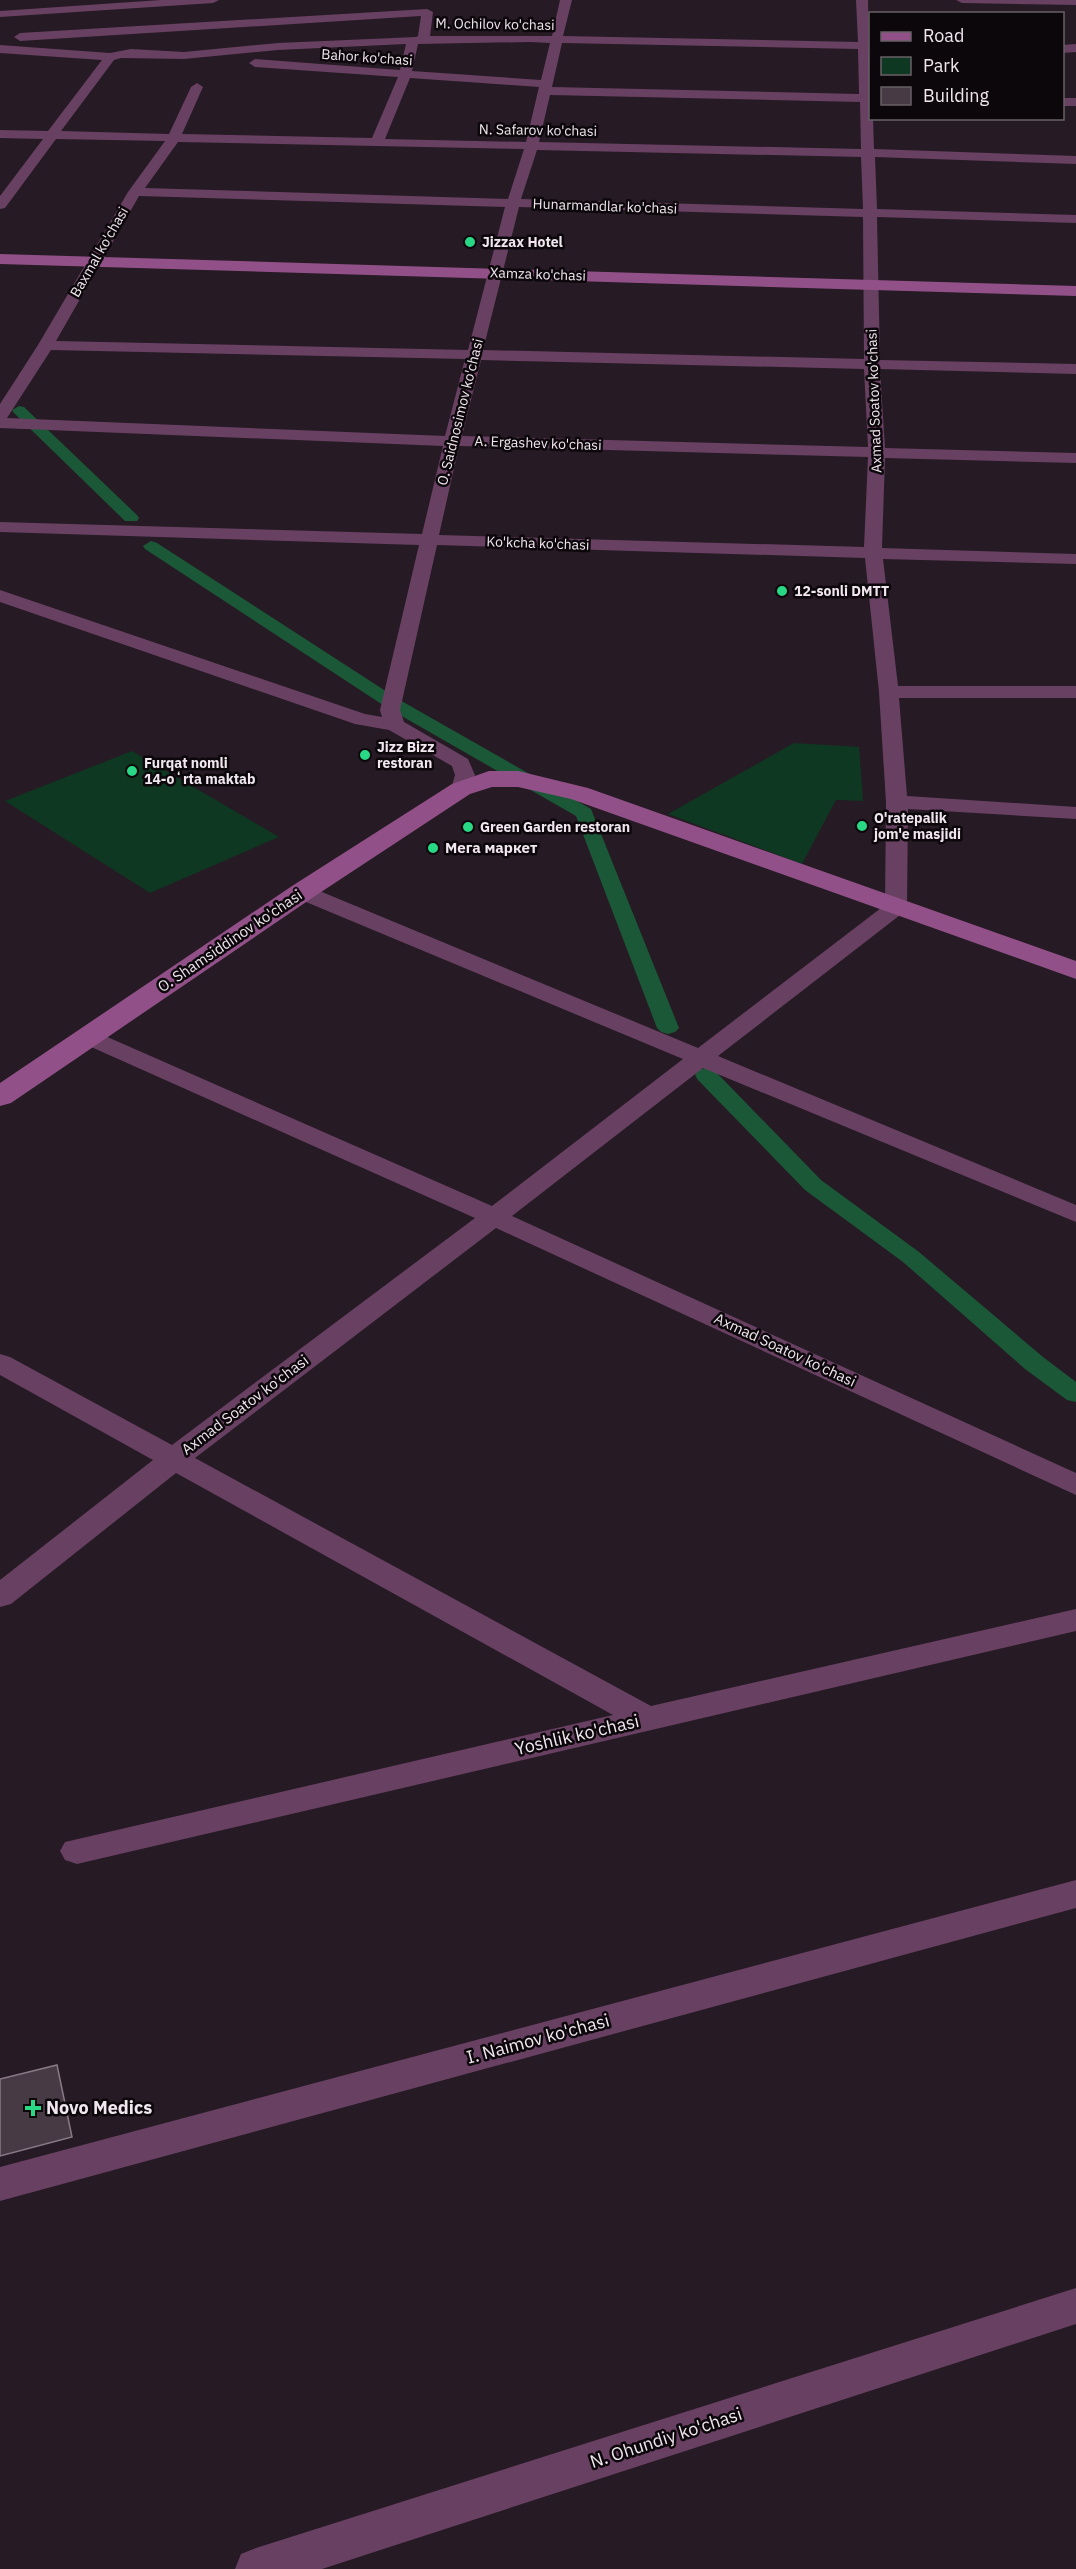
<svg xmlns="http://www.w3.org/2000/svg" width="1076" height="2569" font-family="'IBM Plex Sans',sans-serif">
<style>
.green{fill:#0e3821}
.lines{fill:none;stroke-linecap:round;stroke-linejoin:round}
.canal{fill:#1b5837;fill-rule:evenodd}
.building{fill:#473a45;stroke:#897986;stroke-width:1.5}
.street{fill:#684062;fill-rule:evenodd}
.secondary{fill:#915188;fill-rule:evenodd}
.poi-dot{fill:#29d885;stroke:#0c070b;stroke-width:2}
.labels{text-anchor:middle;stroke-width:5;stroke-linejoin:round;paint-order:stroke}
.far-street-label{font-size:14px;fill:#f0e7ee;stroke:#0c070b}
.far-poi-label{font-size:14px;font-weight:bold;fill:#f0e7ee;stroke:#0c070b;text-anchor:start}
.poi-label{font-size:15px;font-weight:bold;fill:#f0e7ee;stroke:#0c070b;text-anchor:start}
.street-label{font-size:15px;fill:#f0e7ee;stroke:#0c070b}
.near-street-label{font-size:18px;fill:#f0e7ee;stroke:#0c070b}
.near-poi-label{font-size:18px;font-weight:bold;fill:#f0e7ee;stroke:#0c070b;text-anchor:start}
</style>
<rect width="100%" height="100%" fill="#261a24"/>
<path class="green" d="M794,743L859,747L863,801L836,800L802,864L668,814Z
M132,751L279,837L150,893L5,801Z"/>
<g class="lines">
<path class="canal" d="M19,406L24,407L137,515L139,518L137,521H125L14,413L12,410Z
M151,541L157,543L398,699L591,809L679,1028L675,1032L668,1034L661,1032L657,1028L576,816L386,707L145,549L143,546Z
M706,1068L714,1070L821,1180L919,1252L1043,1357L1076,1382V1402L1067,1400L1025,1369L903,1262L805,1190L698,1080L695,1075L698,1070Z"/>
</g>
<path class="building" d="M57,2065L72,2137L0,2156V2079Z"/>
<g class="lines">
<path class="street" d="M161,0H219L213,3L0,17V11Z
M560,0H572L563,36L858,42L856,0H868L870,118H873L874,149L1076,156V164L875,157L877,209L1076,215V223L877,217L880,360L1076,364V374L880,369L885,448L1076,453V463L885,458L882,548L1076,554V564L883,559L898,686H1076V698H899L907,796L1076,807V819L908,809L907,907L904,912L718,1056L1076,1205V1222L703,1068L512,1216L1076,1473V1495L496,1228L195,1458L651,1706L1076,1609V1631L77,1864L65,1860L60,1851L65,1842L613,1715L176,1473L11,1604L0,1607V1580L153,1460L0,1375V1354L10,1357L172,1445L475,1218L80,1042L76,1037L80,1032L88,1030L96,1032L492,1206L683,1059L294,897L291,892L294,887L302,885L310,887L698,1048L885,905L886,802L879,692L865,558L437,545L400,710L404,722L468,759L475,775L468,793L461,795L454,793L451,789L455,775L452,766L389,730L355,724L0,602V590L365,714L382,717L380,710L419,545L0,532V522L422,534L443,446L0,428V404L38,345L128,192L165,141L56,139L5,208L0,209V196L43,139L0,138V130L48,131L102,60L0,53V45L110,53L131,49L184,52L278,43L416,37L418,36L421,16L20,41L14,37L20,33L427,9L433,12L430,36H552ZM530,42L550,43L541,80L412,71L418,44ZM562,43L858,49L859,94L552,87ZM406,44L400,70L255,59L249,63L255,67L398,77L372,138L182,134L203,87L197,83L191,87L169,134L61,131L114,60L121,58L184,59L278,50ZM410,78L539,87L526,142L385,139ZM550,95L860,102L861,149L539,142ZM178,142L524,149L508,199L145,188ZM537,150L861,157L863,209L521,199ZM139,196L505,207L468,350L56,341ZM519,207L863,217L864,359L483,350ZM51,350L465,359L445,436L7,418ZM481,360L864,369L868,447L462,436ZM459,446L868,457L864,547L439,535Z
M956,0H1076V5L962,3Z
M1076,44V52L1062,53V45Z
M1062,98H1076V106H1062Z
M1076,1880V1908L0,2201V2167Z
M1076,2288V2324L322,2569H235L241,2554L256,2548Z"/>
<path class="secondary" d="M0,254L1076,286V296L0,264Z
M489,771H518L588,788L1076,961V979L571,799L518,787H492L470,794L312,898L11,1103L0,1106V1083L292,886L452,784Z"/>
</g>
<g class="poi-dot">
<circle cx="470" cy="242" r="6"/>
<circle cx="782" cy="591" r="6"/>
<circle cx="365" cy="755" r="6"/>
<circle cx="132" cy="771" r="6"/>
<circle cx="862" cy="826" r="6"/>
<circle cx="468" cy="827" r="6"/>
<circle cx="433" cy="848" r="6"/>
<path d="M30 2099h6v6h6v6h-6v6h-6v-6h-6v-6h6z"/>
</g>
<g class="labels">
<g class="far-street-label">
<text transform="translate(495 24) rotate(1)" y="5">M. Ochilov ko'chasi</text>
<text transform="translate(367 57) rotate(4)" y="5">Bahor ko'chasi</text>
<text transform="translate(538 130) rotate(1)" y="5">N. Safarov ko'chasi</text>
<text transform="translate(605 206) rotate(2)" y="5">Hunarmandlar ko'chasi</text>
<text transform="translate(99 252) rotate(-60)" y="5">Baxmal ko'chasi</text>
<text transform="translate(538 274) rotate(2)" y="5">Xamza ko'chasi</text>
<text transform="translate(874 401) rotate(-92)" y="5">Axmad Soatov ko'chasi</text>
<text transform="translate(460 412) rotate(-76)" y="5">O. Saidnosimov ko'chasi</text>
<text transform="translate(538 443) rotate(2)" y="5">A. Ergashev ko'chasi</text>
<text transform="translate(538 543) rotate(2)" y="5">Ko'kcha ko'chasi</text>
</g>
<g class="far-poi-label">
<text x="482" y="247">Jizzax Hotel</text>
<text x="794" y="596">12-sonli DMTT</text>
<text x="377" y="752">Jizz Bizz<tspan x="377" dy="16">restoran</tspan></text>
<text x="144" y="768">Furqat nomli<tspan x="144" dy="16">14-oʻrta maktab</tspan></text>
<text x="874" y="823">O'ratepalik<tspan x="874" dy="16">jom'e masjidi</tspan></text>
<text x="480" y="832">Green Garden restoran</text>
</g>
<g class="poi-label">
<text x="445" y="853">Мега маркет</text>
</g>
<g class="street-label">
<text transform="translate(230 941) rotate(-34)" y="5">O. Shamsiddinov ko'chasi</text>
<text transform="translate(785 1350) rotate(25)" y="5">Axmad Soatov ko'chasi</text>
<text transform="translate(245 1405) rotate(-37)" y="5">Axmad Soatov ko'chasi</text>
</g>
<g class="near-street-label">
<text transform="translate(577 1735) rotate(-13)" y="6">Yoshlik ko'chasi</text>
<text transform="translate(538 2039) rotate(-15)" y="6">I. Naimov ko'chasi</text>
<text transform="translate(666 2438) rotate(-18)" y="6">N. Ohundiy ko'chasi</text>
</g>
<g class="near-poi-label">
<text x="46" y="2114">Novo Medics</text>
</g>
</g>
<rect x="869" y="12" width="195" height="108" fill="#0c070b" stroke="#676166" stroke-width="1.5"/>
<rect x="881" y="32" width="30" height="9" fill="#915188" stroke="#676166" stroke-width="1.5"/>
<text x="923" y="42" font-size="18" fill="#f0e7ee">Road</text>
<rect x="881" y="57" width="30" height="18" fill="#0e3821" stroke="#676166" stroke-width="1.5"/>
<text x="923" y="72" font-size="18" fill="#f0e7ee">Park</text>
<rect x="881" y="87" width="30" height="18" fill="#473a45" stroke="#676166" stroke-width="1.5"/>
<text x="923" y="102" font-size="18" fill="#f0e7ee">Building</text>
</svg>
